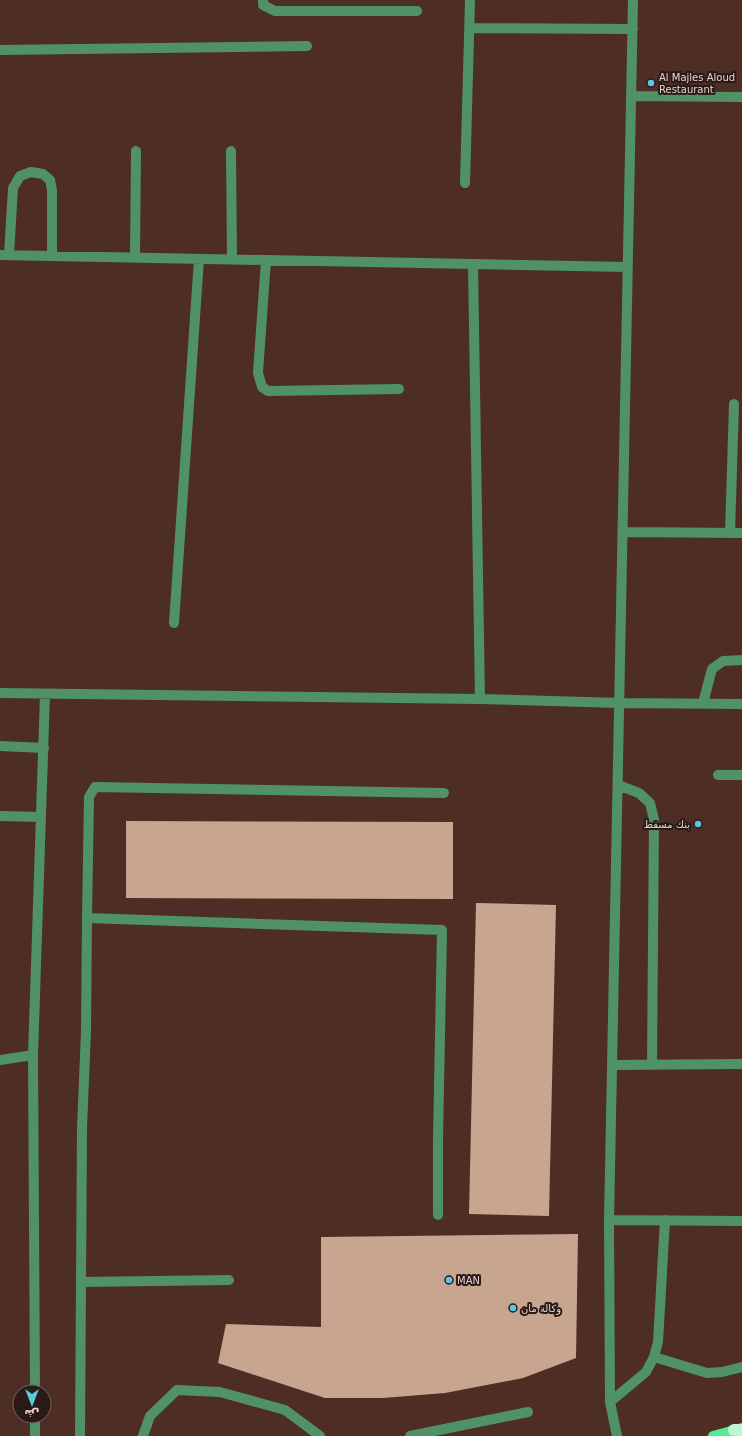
<svg xmlns="http://www.w3.org/2000/svg" width="742" height="1436" font-family="'DejaVu Sans',Cairo,sans-serif">
<style>
.building{fill:#c7a58f}
.lines{fill:none;stroke-linecap:round;stroke-linejoin:round}
.minor{stroke:#509168;stroke-width:10}
.major{stroke:#55eb96;stroke-width:10}
.highway{stroke:#bcf8cf;stroke-width:12}
.poi-dot{fill:#57c9e2;stroke:#291a16;stroke-width:1.5}
.labels{text-anchor:middle;stroke-width:4;stroke-linejoin:round;paint-order:stroke}
.poi-label{font-size:10px;fill:#e9d3ce;stroke:#291a16;text-anchor:start}
</style>
<rect width="100%" height="100%" fill="#4e2d25"/>
<path class="building" d="M126,821L453,822V899L126,898Z
M476,903L556,905L549,1216L469,1214Z
M578,1234L576,1358L523,1378L445,1393L383,1398H325L218,1363L226,1324L321,1327V1237Z"/>
<g class="lines">
<path class="minor" d="M263,0V5L275,11H417
M470,28L633,29
M0,50L307,46
M631,96L742,97
M231,151L232,259
M465,183L470,0
M0,255L628,267
M9,255L13,188L20,176L31,172L43,174L50,180L52,190V256
M135,257L136,151
M266,260L258,373L262,387L268,391L399,389
M473,264L480,699
M623,532L742,533
M730,533L734,404
M174,623L199,259
M0,693L480,699L620,703L742,704
M703,703L712,669L723,661L742,660
M0,746L44,748
M718,775H742
M618,785L639,793L650,803L654,820L652,1065
M0,816L41,817
M87,918L89,797L95,787L444,793
M0,1060L33,1055
M612,1065L742,1064
M609,1220L742,1221
M81,1282L229,1280
M654,1357L707,1373L722,1372L742,1367
M35,1392L33,1055L45,694
M610,1402L646,1372L654,1357L658,1342L665,1220
M35,1416V1436
M80,1436L82,1128L86,1031L87,918L442,930L438,1139V1215
M143,1436L150,1416L177,1390L220,1392L285,1410L320,1436
M410,1436L528,1412
M617,1436L610,1402L609,1220L633,0"/>
<path class="major" d="M713,1436L742,1428"/>
<path class="highway" d="M734,1430H742"/>
</g>
<g class="poi-dot">
<circle cx="651" cy="83" r="4"/>
<circle cx="698" cy="824" r="4"/>
<circle cx="449" cy="1280" r="4"/>
<circle cx="513" cy="1308" r="4"/>
</g>
<g class="labels">
<g class="poi-label">
<text x="659" y="81">Al Majles Aloud<tspan x="659" dy="12">Restaurant</tspan></text>
<text x="690" y="828" text-anchor="end">بنك مسقط</text>
<text x="457" y="1284">MAN</text>
<text x="521" y="1312">وكالة مان</text>
</g>
</g>
<g transform="translate(32 1404) rotate(180)"><circle r="19" fill="#291a16" stroke="#766460"/>
<path d="M0-3L7 15L0 10L-7 15Z" fill="#57c9e2"/>
<text y="-6" font-size="11" font-weight="bold" text-anchor="middle" fill="#e9d3ce">ش</text>
</g>
</svg>
